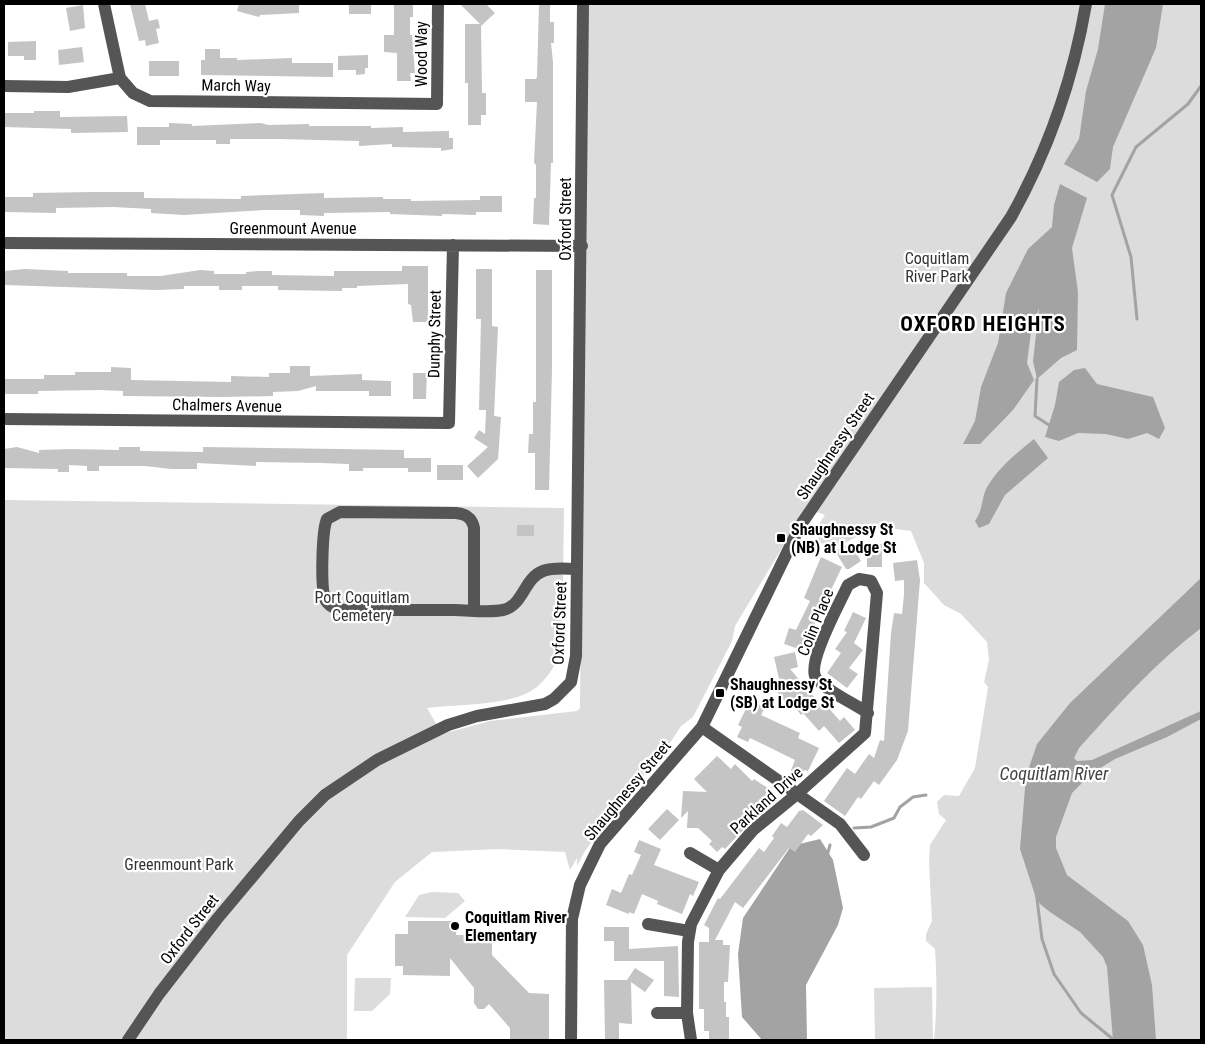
<svg xmlns="http://www.w3.org/2000/svg" width="1205" height="1044" font-family="'Roboto Condensed',sans-serif">
<style>
.green{fill:#dcdcdc}
.water{fill:#a3a3a3}
.lines{fill:none;stroke-linecap:round;stroke-linejoin:round}
.stream{stroke:#a3a3a3;stroke-width:3}
.building{fill:#c4c4c4}
.minor{stroke:#555;stroke-width:12}
.poi-dot{fill:#000;stroke:#fff;stroke-width:2}
.labels{text-anchor:middle;stroke-width:4.5;stroke-linejoin:round;paint-order:stroke}
.street-label{font-size:16px;fill:#000;stroke:#fff}
.park-label{font-size:16px;fill:#333;stroke:#fff}
.poi-label{font-size:16px;font-weight:bold;fill:#000;stroke:#fff;text-anchor:start}
.water-label{font-size:18px;font-style:italic;fill:#444;stroke:#fff}
.district-label{font-size:21px;font-weight:bold;letter-spacing:1px;fill:#000;stroke:#fff}
</style>
<rect width="100%" height="100%" fill="#fff"/>
<path class="green" d="M587,4H1201V1040H934C937,1010 937,980 935,949L926,941V934L932,921L929,862L930,845L946,820L939,814L937,802L944,795L959,796L975,768L988,687L984,682L989,660L987,642L961,614L944,605L924,583V563L911,531L874,526L847,542L829,547L819,542L817,527L825,515L806,508L735,626L732,641L693,717L681,726L666,749L608,819L585,851L577,866V858L570,870L565,852L499,849L432,852L395,882L347,955V1040H4V500L564,508L562,650C557,662 549,676 539,685C517,707 456,704 427,708L442,734L490,721L577,711L580,708Z
M432,892L458,893L465,901L445,918L405,917L419,895Z
M355,978H391L390,994L372,1011H354Z
M932,987L933,1040H875L874,988Z"/>
<path class="water" d="M1105,4H1163L1156,48L1113,147L1110,169L1097,182L1064,164L1079,139L1086,91L1098,49Z
M1060,184L1087,198L1072,248L1078,292L1077,350L1061,358L1037,379L1033,361L1039,308L1031,332L1027,363L1034,380L1013,410L980,444H963L975,421L981,387L998,343L1006,293L1028,249L1052,227L1054,205Z
M1085,368L1097,384L1153,397L1165,428L1159,439L1147,433L1128,439L1106,434L1078,433L1059,441L1045,437L1055,405L1059,382L1074,370Z
M1034,439L1048,458L1005,495L989,524L979,528L975,521C984,509 981,495 989,484C1000,466 1018,452 1034,439Z
M1201,578V628C1155,663 1118,705 1079,748L1074,758L1077,761L1092,760L1201,711V719L1167,737L1115,759L1092,773L1072,793L1056,837V848L1067,875L1128,921L1143,945L1152,985L1156,1040H1113L1107,967L1103,957L1080,932L1050,912L1040,904L1035,895L1020,849L1026,776L1037,744L1070,703Z
M820,839L833,860L843,908L838,925L806,985L807,1040H762L742,1017L738,954L743,918L791,846Z"/>
<g class="lines">
<path class="stream" d="M1137,319L1131,257L1112,195L1136,147L1188,104L1201,86
M1037,379L1035,416L1049,425
M854,828L871,827L894,818L900,807L913,797L926,795
M827,856L830,845
M1036,891L1042,939L1054,974L1081,1013L1114,1040"/>
</g>
<path class="building" d="M130,4H145L149,21L158,19L160,28L156,29L159,43L146,46L145,40L139,41Z
M239,4H299V13L260,15L259,17L237,11Z
M349,4H371V14H349Z
M394,4L413,5V17H410V35H412L415,73H410L411,81H397V53L384,52V35H394Z
M460,4H486L495,13L481,26L482,93H486V115H481V125H468V83H465V24H480Z
M539,4H550V22H554V43H551L553,62V163H551L549,225L533,224L534,198H536V165L534,163L537,102H525V79H536L537,77Z
M83,5L85,28L70,31L66,8Z
M36,41V60H24V56H8V42Z
M82,47L84,62L59,65L58,50Z
M205,49H220V58H237V60L292,58V63H333V77L201,75V60H205Z
M368,55V68H365V74L356,75V70H338V56Z
M149,61H179V76H149Z
M34,111H60V117L127,116L128,132L71,133V129L4,127L5,113H34Z
M169,123L192,124V126L261,123L268,125L309,124V126H371V128L403,127V132L449,131V138H453V149L441,151V148L392,147V144L359,146V141L278,139H230V144H216V140H160V145H137V127H169Z
M91,192H144V198L241,199V196L324,193V198L383,197V199H411V201L480,200V196H502V212H476V215L442,214V216L390,214V212L324,213V216L300,215V210H264L184,215L151,213V209L113,207L56,208V213L4,212V197H33V193Z
M402,266H428V322H413L411,305L408,304V284L357,286V288H342V291L278,290V286H242V290H219V286H184V289L156,290L4,285V271L25,269L68,271V273H127V276H161L200,270L214,271V274H246V272L258,271H272V275L334,276V271H402Z
M476,269H492V326L498,327L494,416L501,417L498,459L478,478L467,466L488,447L474,438L479,430L485,434L486,410H479L481,319H476Z
M536,270H552V370L549,490H535V453H528L529,434H533V402H536Z
M290,366H310V376L362,374V380L391,381V396H369V391H316V386L298,391L273,392V396L223,397L123,396V391L100,390L38,391V394H4V379H44V375H75V372H111V367L131,368V380L231,382V376L269,377V373H290Z
M413,373H427L426,399H413Z
M17,447L39,453V450L70,449L119,450V447H140V451L203,452V447L404,450V458H431V472H408V468H363V471H349V464L320,463L256,462V466L197,463V469H171L145,466H99V471H87V466L69,465V472H58V469L5,468L4,449Z
M437,465H463V480H437Z
M517,525H534V536H517Z
M845,544L847,548L851,545L861,561L849,569H846L835,551Z
M867,544H882V567H867Z
M821,557L842,567L802,650L784,644L789,628L796,630L810,601L804,598Z
M917,560L920,580L908,731L897,760L879,785L874,781L861,799L858,797L845,816L824,801L847,768L855,774L869,754L874,758L880,740L884,741L891,633L894,613L902,614L904,595V580L895,581L893,563Z
M853,612L866,618L854,643L863,650L849,668L858,674L847,688L827,673L841,653L835,649L847,632L844,631Z
M795,652L798,667L790,669L822,706L825,704L840,721L844,717L855,730L839,743L824,726L819,731L803,713L801,715L789,699L785,702L774,688L780,683L774,657Z
M750,701L765,707L761,715L800,733L798,738L819,748L808,771L804,770L800,778L790,773L795,760L750,738L748,742L737,737L742,727L738,725Z
M717,756L731,769L735,764L752,781L754,779L772,791L762,805L758,802L741,828L743,830L725,849L722,847L717,852L709,844L712,841L698,828H687L688,811L681,818L683,791L707,792L694,779Z
M667,809L679,820L660,840L648,829Z
M803,810L823,825L811,836L808,834L795,852L789,848L743,908L735,902L715,940H723V945H730L728,982H724V1002H726V1017H729V1040H709V1031H704V1009H699V942H709V928L704,925L718,898L720,899L759,848L764,852L774,838L772,836L781,823L787,827L799,811Z
M639,840L661,849L654,865L699,882L693,896L690,894L682,914L657,904L658,901L642,894L634,914L629,912V914L606,905L612,889L621,893L629,874L632,875L641,855L634,852Z
M408,921H457L456,935H492V955L529,993L549,994V1040H510V1028L489,1004L484,1009H478L474,1003V988L450,958V976L403,975V966H395V934H408Z
M604,927H629V949L678,946L679,997L664,996V961H614V941H604Z
M635,968L654,980L645,992L631,982L632,1024L619,1023V1040H605L604,980H627Z"/>
<g class="lines">
<path class="minor" d="M104,4L120,78L133,93L150,101L437,104L438,4
M4,86L68,87L120,78
M4,243L582,246
M4,419L449,423L453,245
M474,610V528C472,518 466,514 456,513L340,512L327,519C322,530 320,591 326,601C331,608 339,610 347,610C382,610 418,610 454,610C469,610 488,613 503,610C523,606 524,578 543,571C554,567 566,569 577,569
M702,727L840,824L864,855
M690,853L719,870
M648,924L689,931
M657,1013H687
M128,1040L159,994L217,919L299,821L325,795L377,760L448,725L477,716L545,704L554,699L571,682L576,656L583,4
M571,1040L572,919L580,885L600,844L702,727L800,526L1011,217C1049,149 1073,80 1086,4
M691,1040L687,1013L688,942L691,924L719,870L753,830L797,794L865,733L877,593L871,581L859,579L848,585C840,603 806,663 816,678C825,690 855,704 868,713"/>
</g>
<g class="poi-dot">
<rect x="776" y="533" width="10" height="10" rx="2.5"/>
<rect x="715" y="688" width="10" height="10" rx="2.5"/>
<circle cx="455" cy="926" r="5"/>
</g>
<g class="labels">
<g class="street-label">
<text transform="translate(421 54) rotate(-90)" y="6">Wood Way</text>
<text transform="translate(236 85) rotate(1)" y="6">March Way</text>
<text transform="translate(565 219) rotate(-90)" y="6">Oxford Street</text>
<text x="293" y="234">Greenmount Avenue</text>
<text transform="translate(434 334) rotate(-89)" y="6">Dunphy Street</text>
<text transform="translate(227 405) rotate(1)" y="6">Chalmers Avenue</text>
<text transform="translate(835 446) rotate(-56)" y="6">Shaughnessy Street</text>
<text transform="translate(815 622) rotate(-68)" y="6">Colin Place</text>
<text transform="translate(559 623) rotate(-88)" y="6">Oxford Street</text>
<text transform="translate(627 790) rotate(-50)" y="6">Shaughnessy Street</text>
<text transform="translate(766 800) rotate(-42)" y="6">Parkland Drive</text>
<text transform="translate(189 929) rotate(-52)" y="6">Oxford Street</text>
</g>
<g class="park-label">
<text x="937" y="264">Coquitlam<tspan x="937" dy="18">River Park</tspan></text>
<text x="362" y="603">Port Coquitlam<tspan x="362" dy="18">Cemetery</tspan></text>
<text x="179" y="870">Greenmount Park</text>
</g>
<g class="poi-label">
<text x="791" y="535">Shaughnessy St<tspan x="791" dy="18">(NB) at Lodge St</tspan></text>
<text x="730" y="690">Shaughnessy St<tspan x="730" dy="18">(SB) at Lodge St</tspan></text>
<text x="465" y="923">Coquitlam River<tspan x="465" dy="18">Elementary</tspan></text>
</g>
<g class="water-label">
<text x="1054" y="780">Coquitlam River</text>
</g>
<g class="district-label">
<text x="983" y="331">OXFORD HEIGHTS</text>
</g>
</g>
<rect width="1205" height="1044" fill="none" stroke="#000000" stroke-width="10"/>
</svg>
